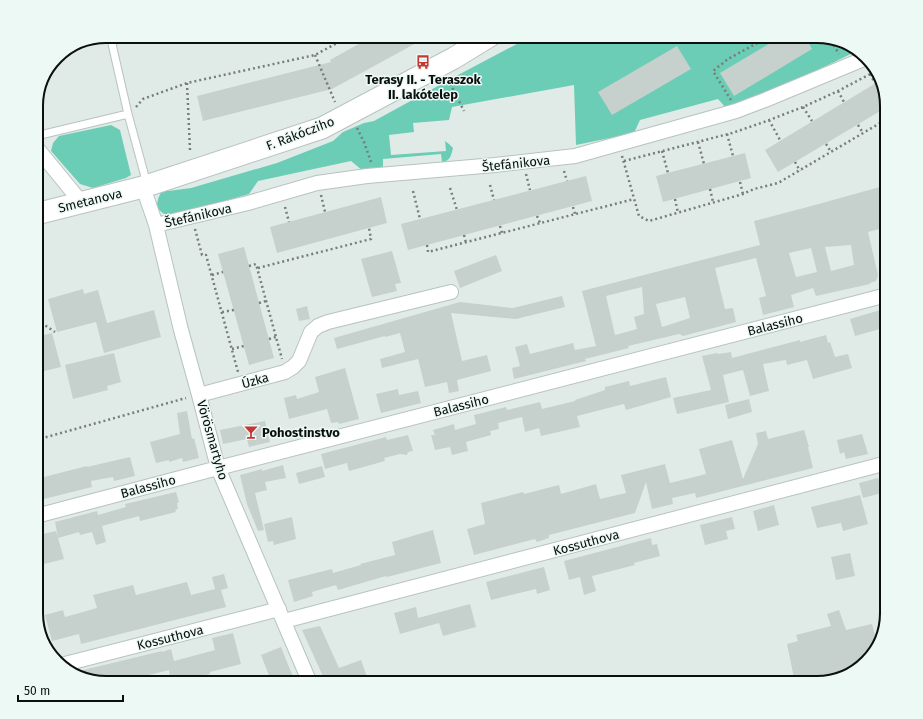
<svg xmlns="http://www.w3.org/2000/svg" width="923" height="719" font-family="'Fira Sans',sans-serif">
<style>
.green{fill:#6bcdb5}
.building{fill:#c6d0cd;fill-rule:evenodd}
.lines{fill:none;stroke-linecap:round;stroke-linejoin:round}
.lane-casing{stroke:#b8c3c0;stroke-width:9}
.street-casing{stroke:#b8c3c0;stroke-width:16}
.secondary-casing{stroke:#b8c3c0;stroke-width:23}
.path{stroke:#767d7b;stroke-width:2.5;stroke-dasharray:2 3;stroke-linecap:butt}
.lane{stroke:#fff;stroke-width:7}
.street{stroke:#fff;stroke-width:14}
.secondary{stroke:#fff;stroke-width:21}
.labels{text-anchor:middle;stroke-width:3;stroke-linejoin:round;paint-order:stroke}
.poi-label{font-size:13px;font-weight:bold;fill:#0b0f0e;stroke:#edf9f5}
.street-label{font-size:13px;fill:#0b0f0e;stroke:#edf9f5}
.rim{fill:none;stroke:#0b0f0e;stroke-width:2}
</style>
<rect width="100%" height="100%" fill="#e0ebe8"/>
<path class="green" d="M532,36H817L859,50C815,72 771,91 726,108L718,99L640,120L634,133L576,145L574,85L452,107L449,120L413,123L414,132L389,135L391,155L446,151L445,141L449,144L453,148C451,156 450,161 442,162L441,154L383,159V168L363,171L351,161L258,181L249,194L173,216C165,215 161,213 157,207C157,199 160,192 166,187L168,191L191,188L277,163L333,141L343,132L364,123L374,121L458,75Z
M111,125L120,130L131,175L126,178L93,188L80,184L51,151L53,143L59,136Z"/>
<path class="building" d="M373,36H429L332,89L203,121L197,96L331,62L330,60Z
M782,36H805L812,49L734,96L720,73Z
M677,46L691,69L612,115L598,92Z
M881,80L887,107L778,172L765,150Z
M745,153L751,178L663,202L656,176Z
M586,176L592,201L408,250L401,224Z
M887,185V227L868,232L878,275L876,281L870,283V284L816,296L813,288L791,295L794,307L763,315L759,298L766,296L756,258L715,268L725,309L733,308L736,322L683,336L679,334L628,346L629,348L585,359L586,361L514,379L512,368L520,366L515,347L527,344L530,354L573,343L575,350L596,346L582,291L760,245L754,221L815,205ZM851,245L854,265L831,271L825,247ZM811,248L817,272L796,277L789,253ZM642,287L644,314L634,317L637,329L615,335L606,296ZM685,297L690,318L662,327L656,304Z
M381,197L387,223L277,253L270,227Z
M244,247L274,358L249,365L218,254Z
M392,251L401,283L395,284L397,291L372,297L361,259Z
M496,255L502,271L460,288L454,271Z
M83,289L84,294L98,290L107,323L154,310L161,337L104,353L96,322L57,332L48,299Z
M562,296L565,307L516,319L451,313L462,361L487,355L491,371L457,380L459,391L449,393L447,382L425,387L418,359L382,368L380,359L405,352L400,333L385,337V336L337,349L334,338L460,302L513,308Z
M307,306L310,319L299,321L296,309Z
M887,308V327L855,336L850,319Z
M52,333L61,367L36,373V337Z
M826,335L828,343L830,342L835,357L848,354L852,368L813,379L807,360L787,365L786,360L763,364L769,391L750,396L743,370L723,375L729,402L677,414L673,398L711,390L702,356L717,353L718,354L731,352L732,358L800,340V342Z
M114,353L121,382L107,386L108,390L73,399L65,365Z
M345,368L359,419L339,424L338,422L331,423L327,409L289,419L284,398L296,395L297,399L319,392L315,377Z
M666,377L671,397L626,410L624,404L577,416L580,427L541,436L539,428L525,432L522,417L498,423L499,429L490,431L491,435L466,442L468,451L452,455L450,447L435,450L431,435H435L433,430L454,424L455,430L476,424L474,415L506,407L507,410L540,402L542,409L575,401V400L605,390V387L629,381L630,386Z
M398,389L399,395L418,391L421,403L381,413L376,394Z
M749,399L752,412L728,419L725,405Z
M187,411L192,439L194,438L199,458L183,462L182,458L169,462V460L156,463L150,442L180,434L177,413Z
M265,421L270,442L249,447L247,439L223,444L220,430Z
M804,430L809,447H808L813,468L696,498L695,493L672,498L673,504L652,509L646,482L635,513L549,535V538L537,542L535,539L474,555L467,529L485,524L481,503L523,492L524,494L559,485L561,494L596,484L600,499L626,493L621,475L665,464L670,483L706,474L699,449L732,440L743,479L758,444L756,433L766,431L768,439Z
M862,434L868,454L846,459L844,452L840,454L837,440Z
M408,435L413,451L408,452L407,455L400,454L384,458L385,461L349,471L347,463L325,469L321,454L386,437L387,440Z
M130,457L135,476L114,481L113,477L91,481L92,487L36,501V479L87,466V467Z
M283,465L286,478L265,482L267,490L255,493L264,530L258,531L247,504L240,475L262,469V471Z
M322,466L325,477L299,484L296,473Z
M878,478L882,493L863,498L859,483Z
M176,492L179,502L177,503L178,509L175,510L176,512L140,521L139,516L102,526L106,542L96,545L92,532L80,535L79,532L58,538L55,522L97,511L98,515L126,507L125,504Z
M860,495L868,524L843,531L841,523L817,528L811,507Z
M774,505L779,525L758,531L753,511Z
M292,517L296,539L274,545L273,541L268,542L264,524Z
M732,517L735,529L726,531L728,539L705,545L700,525Z
M433,530L441,563L387,577L386,576L338,590L336,585L312,592L313,596L294,602L288,580L332,569L333,573L361,565L360,564L395,555L392,542Z
M56,531L64,559L36,566V537L38,536V535Z
M651,538L652,545L657,544L660,556L634,563L635,565L592,576L596,591L584,595L580,577L569,580L564,561Z
M850,553L855,576L836,580L831,557Z
M544,567L550,590L537,594L536,589L491,600L486,582Z
M224,574L228,588L221,590L226,607L81,644L79,634L52,641L45,615L63,610L65,617L97,608L93,595L133,585L136,595L187,582L191,595L215,589L212,577Z
M470,604L476,627L443,636L439,623L400,634L394,613L416,607L418,618Z
M839,610L846,630L872,624L877,643L872,656L848,676L817,683H795L787,644L798,641L796,635L831,626L827,614Z
M320,626L339,668L361,660L369,683H326L302,630Z
M233,633L241,664L210,672V674L174,683H171L169,670L145,676L147,683H106L75,672L162,651V652L171,649L174,661L215,650L212,638Z
M281,647L289,667L296,683H272L261,655Z"/>
<g class="lines">
<defs>
<path id="lane" d="M118,36L112,44L128,114
M36,136L128,114L147,184"/>
<path id="street" d="M36,147L81,202
M143,187L156,225L181,330L199,395L218,468L310,683
M156,225L248,203L317,183L367,176L495,165L575,156L736,111L765,100L866,58
M199,395L285,372L293,367L299,361L311,332L318,326L328,322L451,292
M36,516L218,468L887,295
M284,621L887,463
M61,665L279,609"/>
<path id="secondary" d="M36,214L143,187L322,128L454,58L490,36"/>
</defs>
<use href="#lane" class="lane-casing"/>
<use href="#street" class="street-casing"/>
<use href="#secondary" class="secondary-casing"/>
<path class="path" d="M452,36V37
M831,41L839,54
M315,55L335,102
M870,74L875,83
M448,79L464,111
M187,83L190,150
M838,91L844,102
M731,100L713,71L728,59L770,36
M136,107L143,99L187,83L315,55L350,36
M803,107L812,121
M769,120L780,140
M858,125L863,133
M357,128L364,142L371,162
M727,134L733,156
M698,142L704,164
M826,144L831,152
M662,151L668,173
M622,156L639,216L649,221L743,194L754,189L778,183L887,119
M624,161L732,133L764,122L803,107L838,91L876,71
M795,162L800,171
M564,171L567,181
M526,174L530,190
M740,182L743,194
M490,185L494,200
M450,188L457,210
M710,189L713,202
M413,191L420,219
M321,195L325,212
M675,199L678,213
M285,207L289,222
M573,207L575,214
M537,216L540,223
M500,226L502,233
M195,229L202,255H206L238,372
M464,235L466,243
M427,245L428,252L634,199
M249,266L256,264L282,359
M258,268L371,239L369,228
M212,275L223,272
M259,303L266,301
M222,312L234,310
M36,325L43,324L55,332
M269,339L276,337
M232,349L244,346
M36,440L186,398"/>
<use href="#lane" class="lane"/>
<use href="#street" class="street"/>
<use href="#secondary" class="secondary"/>
</g>
<defs>
<symbol id="bus-bare" viewBox="-9 -9 18 18"><path d="M-5-6H5V4H4V6H2V4H-2V6H-4V4H-5ZM-3.5-4V0h7V-4ZM-3.5 1.2v1.5H-2V1.2ZM2 1.2v1.5H3.5V1.2Z" fill="#c53735" stroke="#edf9f5" stroke-width="2.5" paint-order="stroke"/></symbol>
<symbol id="bar-bare" viewBox="-9 -9 18 18"><path d="M-6-5H6L.8 .8V4.5H3.5V6h-7V4.5H-.8V.8Z" fill="#c53735" stroke="#edf9f5" stroke-width="2.5" paint-order="stroke"/></symbol>
</defs>
<g fill-rule="evenodd">
<use href="#bus-bare" x="413" y="52" width="20" height="20"/>
<use href="#bar-bare" x="241" y="422" width="20" height="20"/>
</g>
<g class="labels">
<g class="poi-label">
<text x="423" y="84">Terasy II. - Teraszok<tspan x="423" dy="15">II. lakótelep</tspan></text>
<text x="262" y="437" text-anchor="start">Pohostinstvo</text>
</g>
<g class="street-label">
<text transform="translate(300 133) rotate(-21)" y="5">F. Rákócziho</text>
<text transform="translate(516 163) rotate(-6)" y="5">Štefánikova</text>
<text transform="translate(90 200) rotate(-14)" y="5">Smetanova</text>
<text transform="translate(198 215) rotate(-13)" y="5">Štefánikova</text>
<text transform="translate(775 324) rotate(-14)" y="5">Balassiho</text>
<text transform="translate(255 380) rotate(-15)" y="5">Úzka</text>
<text transform="translate(461 405) rotate(-14)" y="5">Balassiho</text>
<text transform="translate(213 440) rotate(74)" y="5">Vörösmartyho</text>
<text transform="translate(148 486) rotate(-15)" y="5">Balassiho</text>
<text transform="translate(586 542) rotate(-15)" y="5">Kossuthova</text>
<text transform="translate(170 637) rotate(-14)" y="5">Kossuthova</text>
</g>
</g>
<path d="M0 0H923V719H0ZM106 43H817A63 63 0 0 1 880 106V613A63 63 0 0 1 817 676H106A63 63 0 0 1 43 613V106A63 63 0 0 1 106 43Z" fill="#edf9f5" fill-rule="evenodd"/>
<path class="rim" d="M106 43H817A63 63 0 0 1 880 106V613A63 63 0 0 1 817 676H106A63 63 0 0 1 43 613V106A63 63 0 0 1 106 43Z"/>
<path d="M18 695v6h105v-6" fill="none" stroke="#0b0f0e" stroke-width="2"/>
<text x="24" y="695" font-size="12" fill="#0b0f0e" stroke="#edf9f5" stroke-width="3" paint-order="stroke">50 m</text>
</svg>
